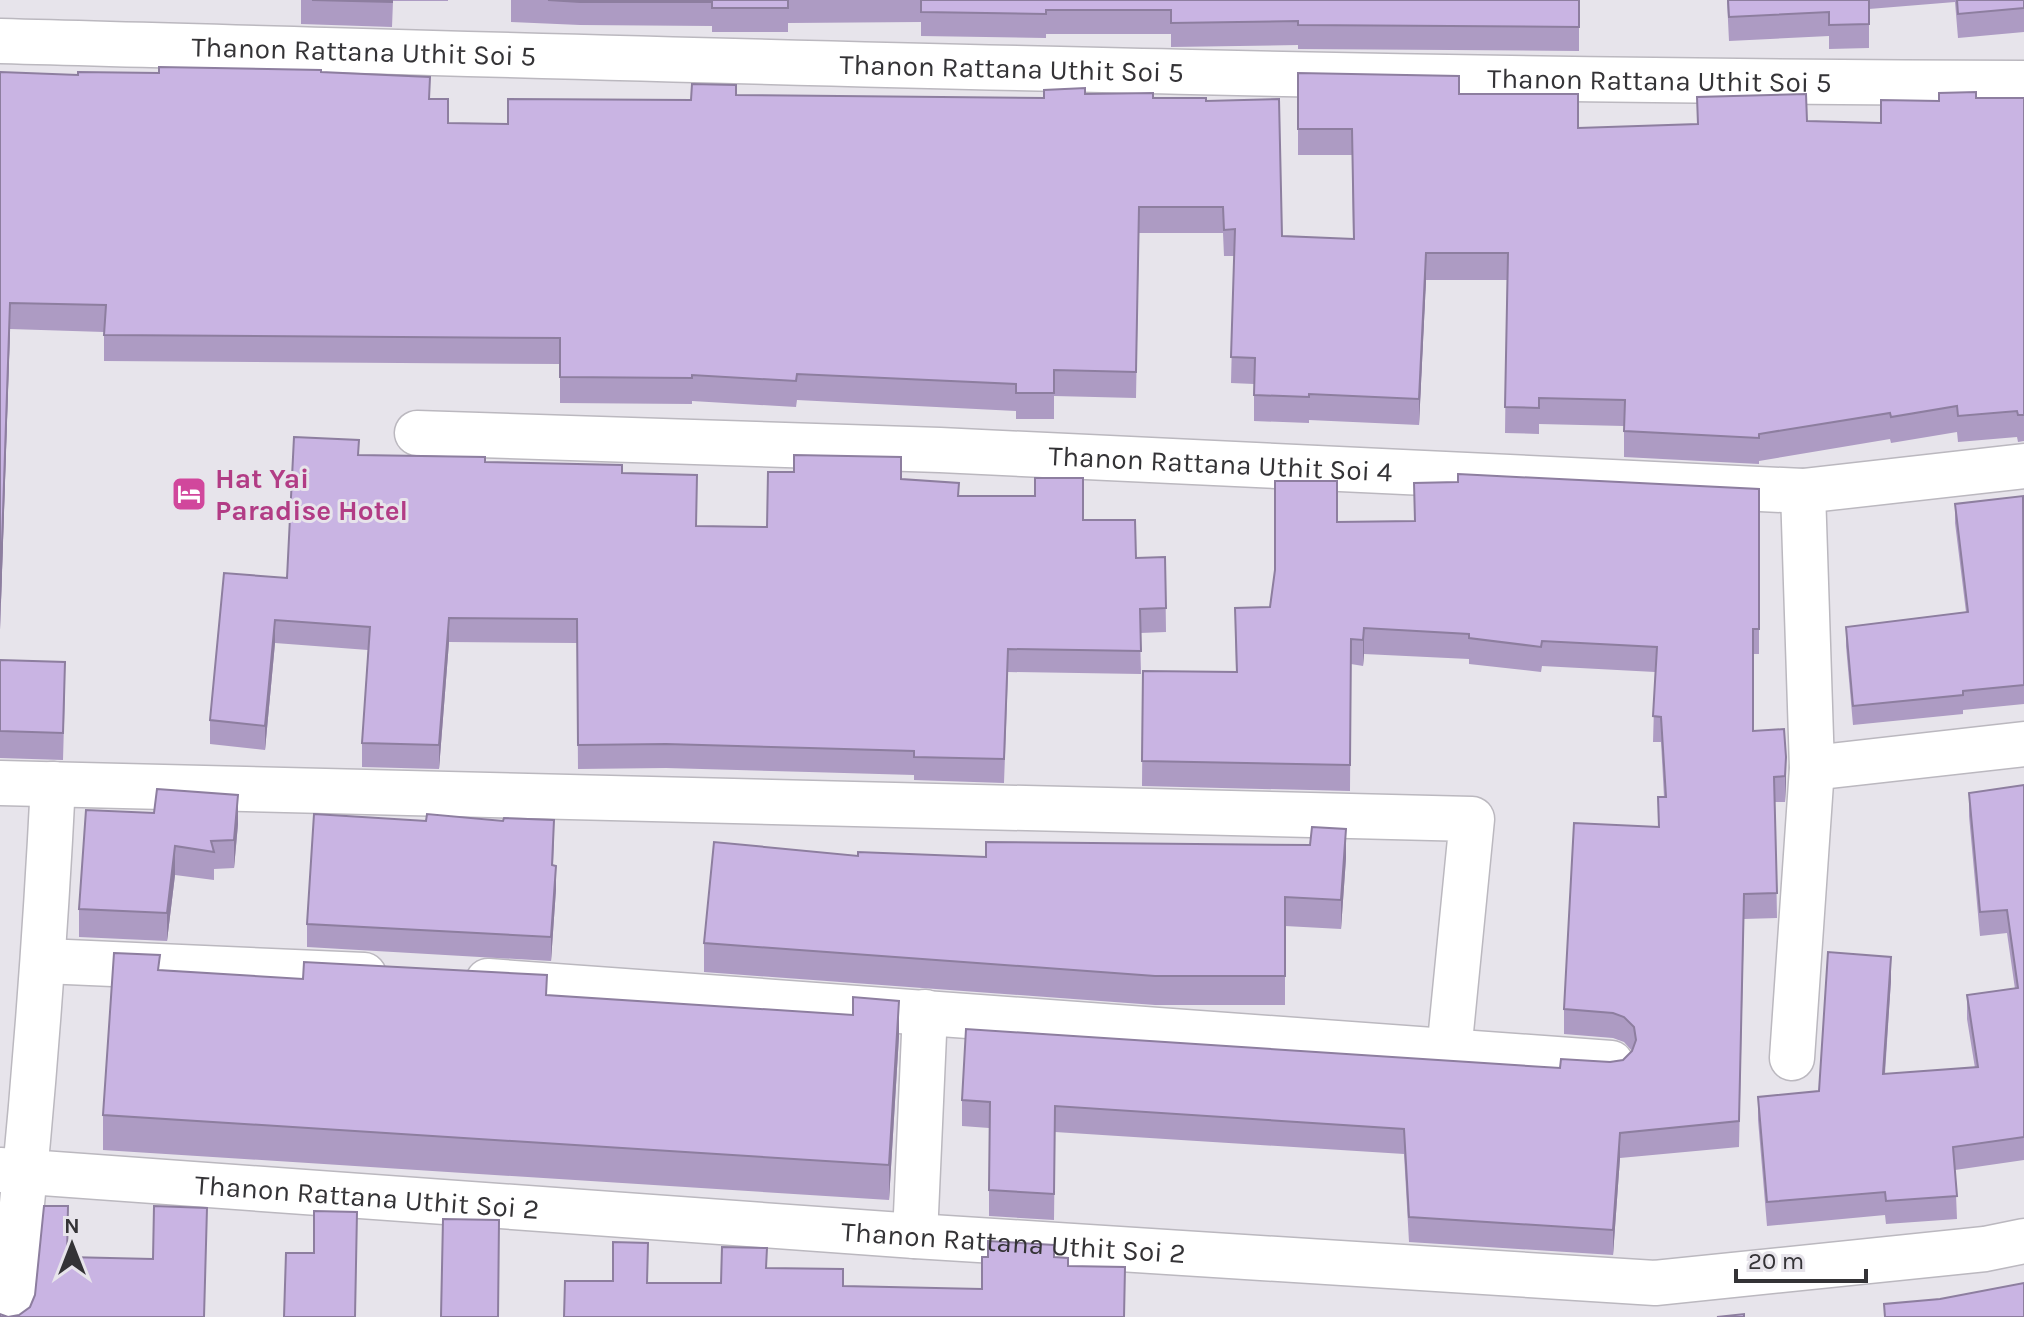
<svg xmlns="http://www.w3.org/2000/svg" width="2024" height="1317" font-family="Karla,sans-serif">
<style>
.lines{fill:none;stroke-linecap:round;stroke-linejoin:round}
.minor-casing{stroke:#bbb8bf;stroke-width:47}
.minor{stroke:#fff;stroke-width:44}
.wall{fill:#ad9bc3}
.shaded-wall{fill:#8d7e9f}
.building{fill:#c9b4e3;stroke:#8d7e9f;stroke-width:2}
.labels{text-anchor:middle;stroke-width:6;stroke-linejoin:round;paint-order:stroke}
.street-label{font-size:28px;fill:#343336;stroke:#e7e4eb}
.hotel-label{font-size:28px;font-weight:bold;fill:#b23c85;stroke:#e7e4eb;text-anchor:start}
</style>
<rect width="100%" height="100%" fill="#e7e4eb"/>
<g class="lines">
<defs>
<g id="minor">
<path id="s1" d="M0,41C674,59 1349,81 2024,83"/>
<path id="s2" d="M417,433L940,450L1803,491L2024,466"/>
<path d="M1812,768L2024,744"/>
<path d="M0,783L1472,819L1449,1052"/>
<path d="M44,961L364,975"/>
<path d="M488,981L1611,1063"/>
<path d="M1792,1058L1812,768L1803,491"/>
<path id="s3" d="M0,1170L915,1236L1655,1283L1985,1249L2024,1241"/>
<path d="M915,1236L925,1012"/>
<path d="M10,1317C30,1140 44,962 53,784"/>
</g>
</defs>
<use href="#minor" class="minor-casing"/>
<use href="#minor" class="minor"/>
</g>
<path class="wall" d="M301,0H448V1H393L392,27L301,24Z
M511,0H1579V51L1298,49V45L1171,47V34H1046V38L921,36V22L788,23V32H712V26L580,25L511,22Z
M1727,0H2024V32L1958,38L1955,2L1869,9V48L1829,49V36L1729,41Z
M0,72L78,75L321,72L430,99L448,123L508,124L691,100L736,95L1044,98L1085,94L1206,101L1282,236L1353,239L1352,155H1298V73L1459,94L1578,128L1697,124V97L1807,121L1881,123L1939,101L1976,98H2024V441L2018,442L2017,437L1958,442L1957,432L1891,443L1890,439L1759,461V464L1624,457V426L1539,424V434L1505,433L1507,280H1426L1419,425L1309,420V423L1254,421V384L1231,383L1234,256H1224L1223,233H1139L1136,398L1054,396V419H1016V411L797,400L796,407L692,401V404L560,403V364L104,361V332L10,329L0,630Z
M359,455L485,462L622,473L696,526L767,527L901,479L959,496L1083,520L1136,558L1165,557L1166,632L1140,633L1141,674L1008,672L1004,783L914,780V775L809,772L666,768L578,769L577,643L449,642L439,769L362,767V743L368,650L275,643L265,750L210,744V720L287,578Z
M1759,489V654H1753V731L1784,729L1786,782L1785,802H1775L1777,918L1744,919L1739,1147L1620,1158L1613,1255L1409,1242L1404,1154L1055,1132L1054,1220L989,1216V1128L962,1126V1100L1560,1068L1610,1062L1623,1060L1632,1051L1624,1042L1613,1038L1564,1034V1009L1658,827V797H1664L1661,742H1653L1655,672L1542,666L1541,672L1469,664V659L1364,654L1363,666L1351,664L1350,791L1142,786L1143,671L1236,672L1235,608L1270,607L1337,522L1415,521Z
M2024,501V704L1963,710V714L1853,725L1846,646V627L1966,612L1955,523V504Z
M0,660L65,689L63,760L0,758Z
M2024,785V1160L1955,1170L1957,1219L1886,1224L1885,1215L1767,1226L1758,1120V1097L1819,1091L1891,980L1885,1074L1975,1068L1967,1019V995L2015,989L2007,933L1980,936L1969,816V793Z
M86,810L238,824L234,868L214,869V880L175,875L167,941L79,937V909Z
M554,843L553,865L556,889L551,961L307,947V924Z
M986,857L1346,858L1341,929L1285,926V1005H1155L704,972V943Z
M160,970L547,995L899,1036L889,1200L103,1150V1115Z"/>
<path class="shaded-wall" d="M1426,253V280L1419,425V399Z
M10,303V329L0,630V603Z
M449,618V642L439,769V745Z
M275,620V643L265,750V726Z
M1364,628V654L1363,666V640Z
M1786,757V782L1785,802V776Z
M238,795V824L234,868V840Z
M1346,829V858L1341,929V900Z
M175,846V875L167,941V913Z
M556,866V889L551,961V937Z
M1891,957V980L1883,1097V1074Z
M899,1001V1036L889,1200V1165Z
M1620,1133V1158L1613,1255V1230Z"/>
<path class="building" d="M312,0H392V2Z
M548,0H788V8H712V2H580Z
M921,0H1579V27L1298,25V21L1171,23V10H1046V14L921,12Z
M1728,0H1869V24L1829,25V12L1729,17Z
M1957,0H2024V8L1958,14Z
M159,67L321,70V72L430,77L429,99H448V123L508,124V99L691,100L692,84L736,85V95L1044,98V90L1085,88V94L1153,93V98H1206V101L1279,99L1282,236L1354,239L1352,129H1298V73L1459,76V94H1578V128L1698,124L1697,97L1806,94L1807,121L1881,123V100L1939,101V93L1976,92V98H2024V415H2018L2017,411L1958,416L1957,406L1891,417L1890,413L1759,434V438L1624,431L1625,400L1539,398V408L1505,407L1508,253H1426L1419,399L1309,394V397L1254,395L1255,358L1231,357L1235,229L1224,230L1223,207H1139L1136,372L1054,370V393H1016V384L797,374L796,381L692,375V378L560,377V338L104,335L106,305L10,303L0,603V72L78,75V72L159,73Z
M294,437L359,440L358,455L485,457V462L622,465V473L697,475L696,526L767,527L768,472H794V455L901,457V479L959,483L958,496H1035V478H1083V520H1135L1136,558L1165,557L1166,608L1140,609L1141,651L1008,649L1004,759L914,757V751L809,748L666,744L578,745L577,619L449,618L439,745L362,743L370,627L275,620L265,726L210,720L224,573L287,578Z
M1458,474L1759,489V629H1753V731L1784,729L1786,757L1785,776L1774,777L1777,893L1744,894L1739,1121L1620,1133L1613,1230L1409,1217L1404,1129L1055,1106L1054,1194L989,1190L990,1102L962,1100L966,1029L1560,1068L1561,1059L1610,1062L1623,1060L1632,1051L1636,1040L1634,1027L1624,1017L1613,1013L1564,1009L1574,823L1659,827L1658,797H1666L1661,717L1653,716L1657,647L1542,641L1541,647L1469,638V634L1364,628L1363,640L1351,639L1350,765L1142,761L1143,671L1237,672L1235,608L1270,607L1275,570V481H1337V522L1415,521L1414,483L1458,482Z
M2023,496L2024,685L1963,691V695L1853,706L1846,627L1968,612L1955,504Z
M0,660L65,662L63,733L0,731Z
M2024,785V1137L1953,1147L1957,1196L1886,1201L1885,1192L1767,1202L1758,1097L1819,1091L1828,952L1891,957L1883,1074L1978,1067L1967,995L2018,988L2007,910L1980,912L1969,793Z
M157,789L238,795L234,840L211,841L214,852L175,846L167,913L79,909L86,810L154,813Z
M314,814L426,821L427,814L503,821L504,818L554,820L552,865L556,866L551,937L307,924Z
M1312,827L1346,829L1341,900L1285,897V976H1155L704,943L714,842L858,856V852L986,857V842L1310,845Z
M114,953L160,955L158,970L303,979L304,962L547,975L546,995L853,1015V997L899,1001L889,1165L103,1115Z
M44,1206H68L67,1257L153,1259L154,1206L207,1208L204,1317H0V1314L8,1317L19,1315L30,1307L35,1295Z
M314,1211L357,1212L355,1317H284L286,1253H314Z
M443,1219L499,1220L498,1317H441Z
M988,1241L1054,1245V1257L1068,1258V1266L1125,1267L1124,1317H564L565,1281H613V1242L648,1243L647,1283H721L722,1247L767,1248L766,1268L843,1269V1286L982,1289V1257H988Z
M2024,1283V1317H1885L1884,1304L1940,1299Z
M1744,1314V1317H1717Z"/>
<defs>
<symbol id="hotel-square" viewBox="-11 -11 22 22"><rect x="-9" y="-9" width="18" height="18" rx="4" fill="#d1479c" stroke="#e7e4eb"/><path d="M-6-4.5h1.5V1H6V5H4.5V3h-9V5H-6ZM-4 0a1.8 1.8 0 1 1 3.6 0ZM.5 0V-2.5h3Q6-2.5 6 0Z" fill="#fff"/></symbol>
</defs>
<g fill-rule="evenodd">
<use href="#hotel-square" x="169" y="474" width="40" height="40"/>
</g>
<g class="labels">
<g class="street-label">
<text dy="10" stroke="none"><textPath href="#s1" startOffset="364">Thanon Rattana Uthit Soi 5</textPath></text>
<text dy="10" stroke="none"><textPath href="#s1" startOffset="1012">Thanon Rattana Uthit Soi 5</textPath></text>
<text dy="10" stroke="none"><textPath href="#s1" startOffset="1660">Thanon Rattana Uthit Soi 5</textPath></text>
<text dy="10" stroke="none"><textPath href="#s2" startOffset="804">Thanon Rattana Uthit Soi 4</textPath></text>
<text dy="10" stroke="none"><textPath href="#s3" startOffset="368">Thanon Rattana Uthit Soi 2</textPath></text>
<text dy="10" stroke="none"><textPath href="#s3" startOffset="1016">Thanon Rattana Uthit Soi 2</textPath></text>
</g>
<g class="hotel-label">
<text x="215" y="488">Hat Yai<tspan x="215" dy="32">Paradise Hotel</tspan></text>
</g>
</g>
<g transform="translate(72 1245)" stroke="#e7e4eb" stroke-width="6" paint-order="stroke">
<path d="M0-6L14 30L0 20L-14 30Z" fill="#343336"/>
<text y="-12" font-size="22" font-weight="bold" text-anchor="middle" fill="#343336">N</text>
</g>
<path d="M1736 1269v12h130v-12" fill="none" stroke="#343336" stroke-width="4"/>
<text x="1748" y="1269" font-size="24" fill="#343336" stroke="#e7e4eb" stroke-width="6" paint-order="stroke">20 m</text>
</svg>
